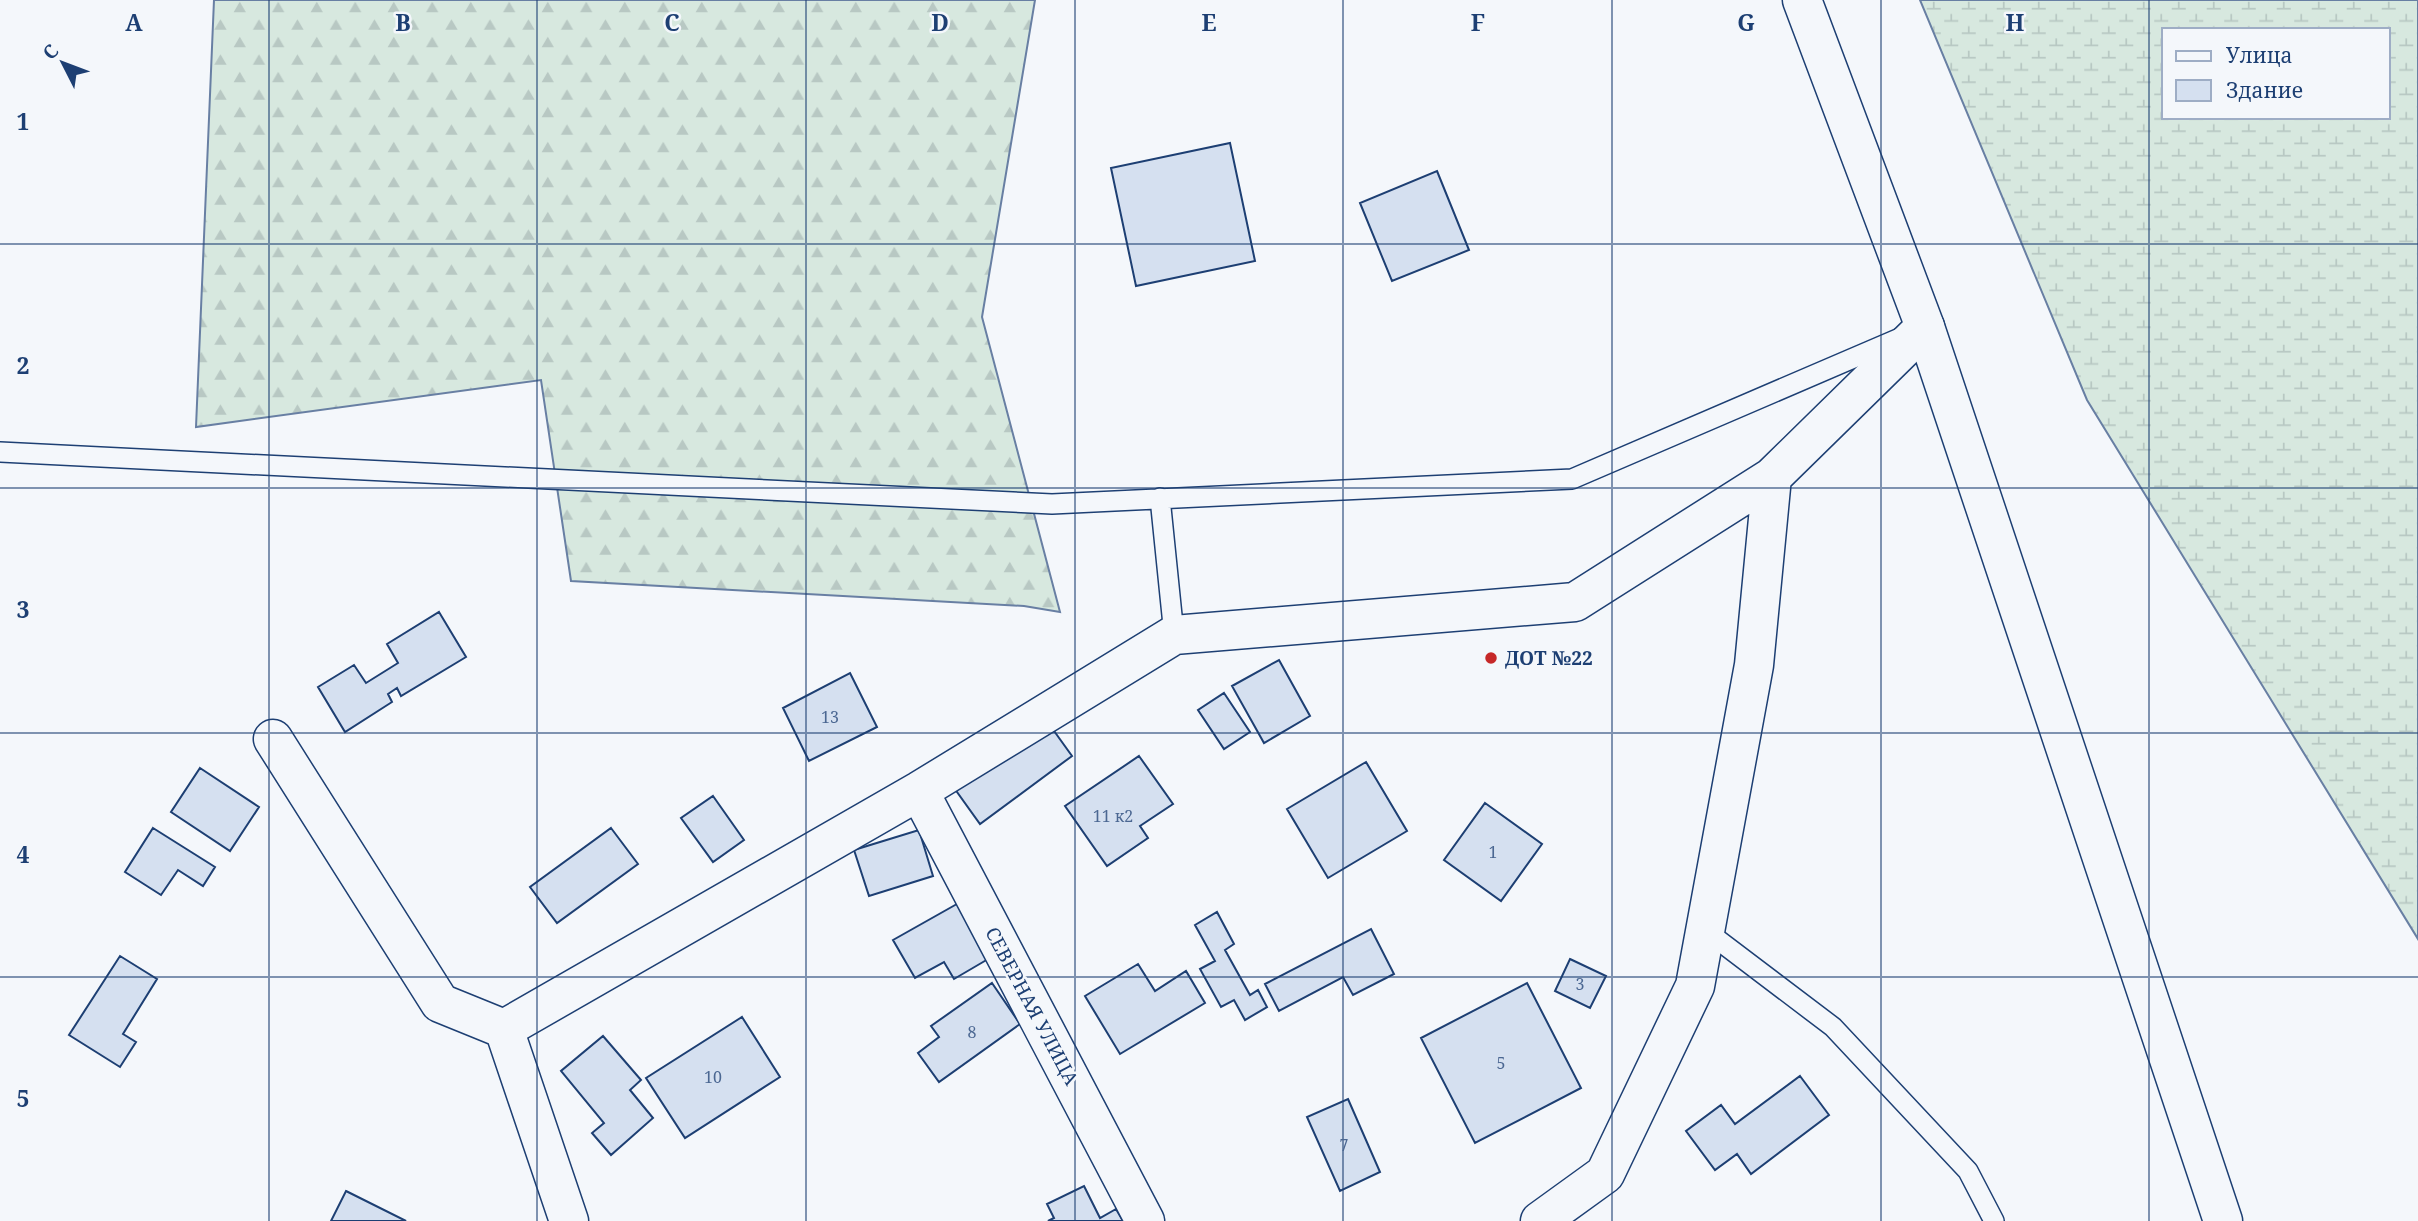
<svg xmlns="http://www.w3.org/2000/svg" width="2418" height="1221" font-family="'Noto Serif',serif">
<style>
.forest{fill:url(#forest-firs);stroke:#687fa3;stroke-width:2}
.wetland{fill:url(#wetland-marsh);stroke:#687fa3;stroke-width:2;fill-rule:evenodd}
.building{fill:#d5e0f0;stroke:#1d3f73;stroke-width:2}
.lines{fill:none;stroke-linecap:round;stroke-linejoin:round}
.service-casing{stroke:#1d3f73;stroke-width:22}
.minor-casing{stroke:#1d3f73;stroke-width:41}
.primary-casing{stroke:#1d3f73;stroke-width:41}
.service{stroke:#f4f7fb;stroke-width:19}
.minor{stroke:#f4f7fb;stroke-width:38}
.primary{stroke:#f4f7fb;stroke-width:38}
.grid{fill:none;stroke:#1d3f73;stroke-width:2;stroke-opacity:0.55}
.poi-dot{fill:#c62828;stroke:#f4f7fb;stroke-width:2.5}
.labels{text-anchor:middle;stroke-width:5;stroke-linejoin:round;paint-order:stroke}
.number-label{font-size:16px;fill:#4b6792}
.poi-label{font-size:19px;font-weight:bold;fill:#1d3f73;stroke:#f4f7fb;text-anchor:start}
.street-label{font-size:19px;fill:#1d3f73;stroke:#f4f7fb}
.grid-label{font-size:23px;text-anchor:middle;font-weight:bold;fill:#1d3f73;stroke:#f4f7fb;stroke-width:5;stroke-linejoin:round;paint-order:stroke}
</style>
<defs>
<pattern id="forest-firs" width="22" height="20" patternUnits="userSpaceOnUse" patternTransform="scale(1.75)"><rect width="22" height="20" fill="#d7e8df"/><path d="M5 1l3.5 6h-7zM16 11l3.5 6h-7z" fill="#b8c8c3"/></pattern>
<pattern id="wetland-marsh" width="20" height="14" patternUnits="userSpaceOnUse" patternTransform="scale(1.75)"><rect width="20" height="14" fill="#d7e8df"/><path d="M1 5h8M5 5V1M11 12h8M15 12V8" fill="none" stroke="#b8c8c3"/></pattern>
</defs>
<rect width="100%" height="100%" fill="#f4f7fb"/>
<path class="forest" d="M214,0H1035L982,317L1060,612L1024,606L571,581L541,380L196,427Z"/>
<path class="wetland" d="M1920,0H2418V939L2087,400ZM2164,30H2388V117H2164Z"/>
<path class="building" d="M1230,143L1255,261L1136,286L1111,168Z
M1437,171L1469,250L1392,281L1360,203Z
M439,612L466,657L401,696L397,688L388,694L392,702L345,732L318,687L354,665L366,683L398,663L387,644Z
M1279,660L1310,716L1264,743L1232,686Z
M850,673L877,727L809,761L783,708Z
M1224,693L1250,732L1224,749L1198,710Z
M1044,717L1072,756L980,824L952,785Z
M1139,756L1173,804L1140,826L1148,838L1107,866L1065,806Z
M1366,762L1407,831L1328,878L1287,809Z
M200,768L259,807L230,851L171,812Z
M713,796L744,840L713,862L681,818Z
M1485,803L1542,844L1501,901L1444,860Z
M153,828L215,867L203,886L178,870L161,895L125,872Z
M611,828L638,864L557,923L530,887Z
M919,830L933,876L869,896L854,850Z
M964,900L995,955L954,979L944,962L915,978L893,940Z
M1217,912L1234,944L1225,950L1250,995L1258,990L1267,1007L1245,1020L1234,1000L1221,1007L1200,969L1215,961L1195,925Z
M1371,929L1394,974L1353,995L1343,977L1279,1011L1265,984Z
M120,956L157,979L123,1034L136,1042L120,1067L69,1035Z
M1570,959L1606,976L1590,1008L1555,991Z
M1138,964L1155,991L1186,971L1205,1003L1120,1054L1085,996Z
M992,983L1020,1024L939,1082L918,1053L939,1037L931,1026Z
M1527,983L1581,1088L1475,1143L1421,1038Z
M742,1017L780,1077L685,1138L646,1078Z
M603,1036L641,1080L630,1090L653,1118L611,1155L592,1133L604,1123L561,1071Z
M1800,1076L1829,1115L1751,1174L1737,1154L1715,1170L1686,1131L1721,1105L1735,1124Z
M1348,1099L1380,1172L1340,1191L1307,1117Z
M1084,1186L1100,1218L1116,1209L1123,1221H1048L1054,1218L1047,1204Z
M346,1191L406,1221H331Z"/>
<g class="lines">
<defs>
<path id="service" d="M0,452L1052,504L1572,479L1900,338
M1160,498L1174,635
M1705,930L1833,1027L1968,1171L1994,1221"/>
<path id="minor" d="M273,739L440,1003L504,1029
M919,791L1145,1221
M569,1221L504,1029L919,791L1174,635L1575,602L1772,477
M1540,1221L1605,1174L1695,986L1754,665L1772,477L1925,327"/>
<path id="primary" d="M1802,0L1925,327L2223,1221"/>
</defs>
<use href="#service" class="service-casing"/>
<use href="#minor" class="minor-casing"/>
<use href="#primary" class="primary-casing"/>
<use href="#service" class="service"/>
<use href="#minor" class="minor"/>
<use href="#primary" class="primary"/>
</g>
<path class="grid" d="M269,0V1221M537,0V1221M806,0V1221M1075,0V1221M1343,0V1221M1612,0V1221M1881,0V1221M2149,0V1221M0,244H2418M0,488H2418M0,733H2418M0,977H2418"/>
<circle class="poi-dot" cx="1491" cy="658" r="7"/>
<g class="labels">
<g class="number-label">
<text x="830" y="723">13</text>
<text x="1113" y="822">11 к2</text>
<text x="1493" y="858">1</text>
<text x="1580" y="990">3</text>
<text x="972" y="1038">8</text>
<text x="1501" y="1069">5</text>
<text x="713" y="1083">10</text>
<text x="1344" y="1151">7</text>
</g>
<g class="poi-label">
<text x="1505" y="665">ДОТ №22</text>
</g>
<g class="street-label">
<text transform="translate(1032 1006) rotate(62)" y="7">СЕВЕРНАЯ УЛИЦА</text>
</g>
</g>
<g class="grid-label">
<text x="134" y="31">A</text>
<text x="403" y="31">B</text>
<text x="672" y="31">C</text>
<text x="940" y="31">D</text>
<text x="1209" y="31">E</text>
<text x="1478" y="31">F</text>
<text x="1746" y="31">G</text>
<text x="2015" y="31">H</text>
<text x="23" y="130">1</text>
<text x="23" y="374">2</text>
<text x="23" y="618">3</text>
<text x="23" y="863">4</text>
<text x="23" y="1107">5</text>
</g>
<rect x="2162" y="28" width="228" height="91" fill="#f4f7fb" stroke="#9eadc5" stroke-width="2"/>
<rect x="2176" y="51" width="35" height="10" fill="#f4f7fb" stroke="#9eadc5" stroke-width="2"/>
<text x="2226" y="63" font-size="21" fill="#1d3f73">Улица</text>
<rect x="2176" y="80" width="35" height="21" fill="#d5e0f0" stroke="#9eadc5" stroke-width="2"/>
<text x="2226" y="98" font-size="21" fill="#1d3f73">Здание</text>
<g transform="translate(63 63) rotate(312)" stroke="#f4f7fb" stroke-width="5" paint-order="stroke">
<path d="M0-5L12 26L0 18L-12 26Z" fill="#1d3f73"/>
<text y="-10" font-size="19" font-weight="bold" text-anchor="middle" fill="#1d3f73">С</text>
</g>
</svg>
